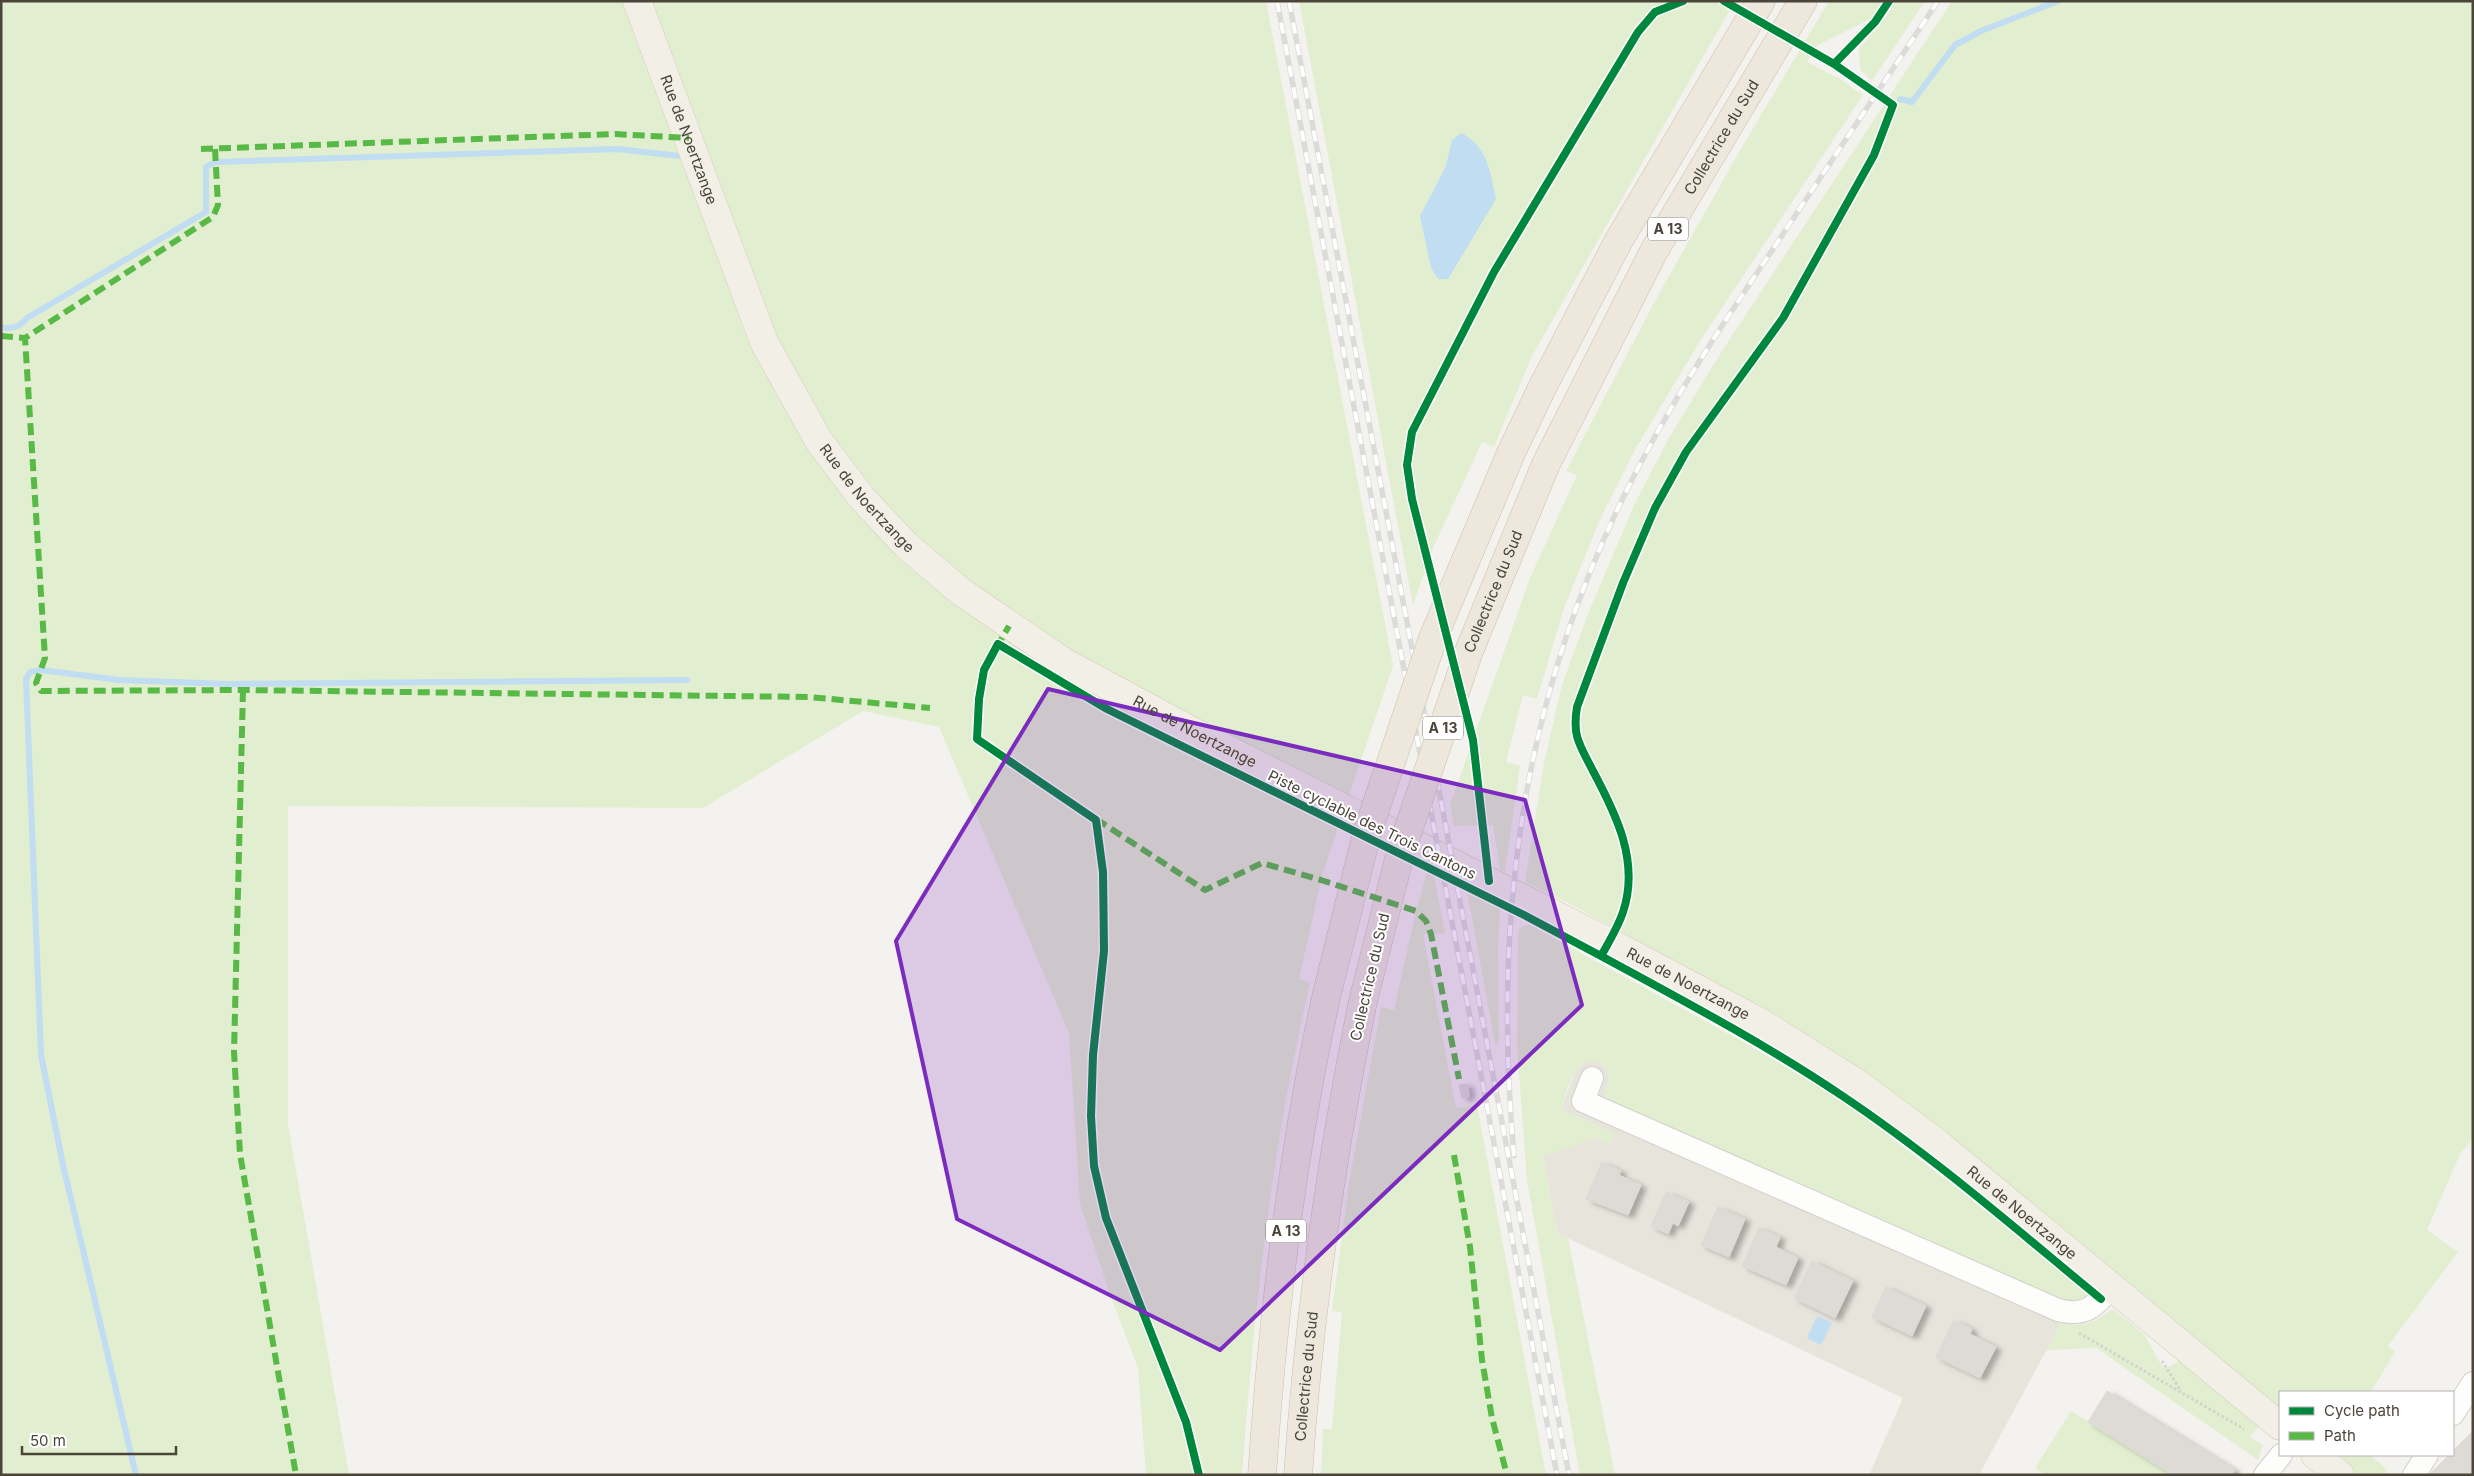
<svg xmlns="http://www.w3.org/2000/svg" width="2474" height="1476" font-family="Inter,sans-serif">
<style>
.residential{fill:#e7e4dc}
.green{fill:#e1eecf;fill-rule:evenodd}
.water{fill:#c0ddf1}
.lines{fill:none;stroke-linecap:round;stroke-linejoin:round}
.stream{stroke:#c0ddf1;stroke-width:6}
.building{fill:#dedbd6;stroke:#dcd9d4;filter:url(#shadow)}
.minor-casing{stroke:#d2d0cb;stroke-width:24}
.major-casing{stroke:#d6cebb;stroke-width:29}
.highway-casing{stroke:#ccbfa9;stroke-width:29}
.path{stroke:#d3d2cc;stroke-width:3;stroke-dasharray:2.5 2.5;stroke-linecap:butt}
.minor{stroke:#fdfdfc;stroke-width:22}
.major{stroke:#f2efe6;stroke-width:28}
.highway{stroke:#ede8db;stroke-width:28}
.rail-casing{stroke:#dbdbda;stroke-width:5.5}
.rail{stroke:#fff;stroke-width:4;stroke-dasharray:11;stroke-linecap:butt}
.highway-bridge-casing{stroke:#ccbfa9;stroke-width:29;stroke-linecap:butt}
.highway-bridge{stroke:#ede8db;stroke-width:28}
.quiet{stroke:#58b947;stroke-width:6;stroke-dasharray:12 6;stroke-linecap:butt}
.cycleway-casing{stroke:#fff;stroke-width:11}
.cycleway{stroke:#00873e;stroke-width:8}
.marked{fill:#7b2cbf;fill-opacity:0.2;stroke:#7b2cbf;stroke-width:4;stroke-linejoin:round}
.labels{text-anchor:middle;stroke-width:4;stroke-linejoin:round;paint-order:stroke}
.shield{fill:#fff;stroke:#817c74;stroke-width:1}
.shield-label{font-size:14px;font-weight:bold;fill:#4b4439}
.street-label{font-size:15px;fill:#4b4439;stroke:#fff}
</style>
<defs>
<filter id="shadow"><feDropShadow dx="5.5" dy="3" stdDeviation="2.5" flood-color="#0004"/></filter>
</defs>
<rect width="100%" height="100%" fill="#f4f2ee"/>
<path class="residential" d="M1592,1060L1601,1063L1608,1070L1609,1080L1605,1097L2058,1310L2059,1327L1979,1475H1869L1903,1398L1557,1233L1543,1155L1596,1138L1609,1144L1615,1134L1561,1109L1576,1070L1583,1063Z"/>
<path class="green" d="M1,1H1266L1393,666L1323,872L1299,979L1310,983C1272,1145 1254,1309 1242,1475H1146L1138,1368L1111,1297L1080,1204L1069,1033L939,727L863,711L703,808L288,806V1124L349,1475H1Z
M1299,1H1735L1532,356L1494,447L1482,442L1433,548L1413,605ZM1446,166L1431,268L1420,216Z
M1829,1H1925L1872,81L1860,69L1859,49L1893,8L1818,45L1807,62L1840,79L1863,95L1700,341L1636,448L1601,517L1564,608L1537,699L1523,695L1506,762L1520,766L1505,872L1500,870L1493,825L1454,826L1450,805L1530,578L1577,475L1566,471L1655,301L1739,152Z
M1952,1H2473V1138L2460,1154L2427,1230L2458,1252L2388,1346L2395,1352L2371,1392H2280V1411L1712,982L1574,906L1525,882L1544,763L1562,685L1587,616L1635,503L1669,438L1720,354Z
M1427,872L1434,876L1445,933L1423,934L1456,1108L1477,1105L1546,1475H1321L1323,1429H1332L1342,1312L1332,1311L1349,1183L1381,1007L1394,1010L1416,911Z
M1467,891L1500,908L1498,947L1499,1044L1495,1043Z
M1528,924L1745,1043L1843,1101L2004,1224L2088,1294L2077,1302L2065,1303L1613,1114C1610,1109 1605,1101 1605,1096C1605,1087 1610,1082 1608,1073C1607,1068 1603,1064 1598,1062C1574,1054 1567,1093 1561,1109L1615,1134L1610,1144L1596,1138L1543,1156L1557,1233L1568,1238L1615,1475H1580L1527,1180L1517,1047L1518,937L1519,929Z
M2113,1309L2144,1334L2163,1368L2171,1366L2180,1360L2260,1425L2250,1437L2263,1445L2258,1460L2096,1348L2047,1350L2059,1327V1321C2085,1329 2092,1323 2113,1309Z
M2071,1411L2173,1475H2046L2035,1468Z
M2333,1455H2370L2386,1469L2385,1475H2357Z"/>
<path class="water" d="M1461,133C1488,146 1490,172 1496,199L1448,279H1438L1431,268L1420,216L1446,166L1452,140Z
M1817,1316L1832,1323L1821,1345L1807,1338Z"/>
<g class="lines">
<path class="stream" d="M1900,99L1912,102L1955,45L1981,31L2058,1
M1,327C12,330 20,327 27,318L206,212V167L216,162L617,149L680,156
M136,1475L63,1165L41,1055L26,679L30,672L41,670L119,680L228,684L687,680"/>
</g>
<path class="building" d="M1468,1084L1469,1097L1462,1098L1459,1085Z
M1602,1162L1621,1171L1619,1175L1641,1185L1628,1215L1586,1199Z
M1666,1192L1689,1202L1678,1226L1673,1223L1668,1234L1651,1226Z
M1718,1207L1745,1219L1729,1257L1701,1245Z
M1759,1228L1780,1237L1776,1247L1798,1258L1786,1285L1742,1266Z
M1812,1261L1853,1281L1835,1318L1794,1298Z
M1886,1287L1926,1306L1912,1336L1872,1317Z
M1954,1320L1972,1329L1970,1334L1996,1347L1980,1378L1936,1357Z
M2107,1391L2235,1470L2232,1475H2173L2088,1422Z
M2473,1431V1475H2429L2449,1455H2453V1451Z"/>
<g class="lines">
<defs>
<path id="minor" d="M1592,1078L1583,1101L2058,1310C2087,1317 2093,1307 2112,1287
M2453,1414L2473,1383
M2265,1475L2281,1455
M2414,1475L2427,1455"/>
<g id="major">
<path id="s1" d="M637,1L764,342L819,441L862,498L906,545L960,591L1064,662L1203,737L1609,942L1760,1022L1857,1083L1936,1142L2280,1426"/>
<path d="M2315,1455L2340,1475"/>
</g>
<g id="highway">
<path d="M1511,453L1542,388L1619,240L1761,1"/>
<path id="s2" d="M1546,464L1654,251L1803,1"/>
<path d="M1262,1475C1273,1312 1292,1149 1328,989"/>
<path id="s3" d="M1298,1475C1309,1315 1331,1157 1363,1001"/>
</g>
</defs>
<use href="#minor" class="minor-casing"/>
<use href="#major" class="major-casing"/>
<use href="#highway" class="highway-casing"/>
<path class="path" d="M2079,1333L2244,1429
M2162,1361L2181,1391"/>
<use href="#minor" class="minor"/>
<use href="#major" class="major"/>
<use href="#highway" class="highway"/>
<defs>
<path id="rail" d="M1277,1L1557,1475
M1289,1L1569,1475
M1514,1156C1492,914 1523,690 1636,472C1675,396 1722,325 1769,255C1825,170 1882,86 1938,1"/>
</defs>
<use href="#rail" class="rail-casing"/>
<use href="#rail" class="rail"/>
<defs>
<g id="highway-bridge">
<path d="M1328,989L1367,833L1433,638L1511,453"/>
<path id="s4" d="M1363,1001L1401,851L1469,651L1546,464"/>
</g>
</defs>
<use href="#highway-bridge" class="highway-bridge-casing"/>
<use href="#highway-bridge" class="highway-bridge"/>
<path class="quiet" d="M201,149L615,134L689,138
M215,149L218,205L213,217L25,338L45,658L36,683L41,691L243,690L809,697L930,708
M1,336L25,338
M996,648L1009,626
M243,690L234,1052L240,1154L296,1475
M1096,819L1205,890L1262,863L1321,880L1416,911L1426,921L1431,934L1459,1079
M1454,1155L1470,1247L1482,1360L1492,1418L1507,1475"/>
<defs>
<path id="cycleway" d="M1834,64L1875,22L1889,1
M1489,881L1473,740L1412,499L1407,465L1412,432L1494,272L1638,32L1655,12L1683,1
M1601,956C1684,1001 1767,1045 1844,1097C1935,1158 2017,1230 2101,1299
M1199,1475L1186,1422L1106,1218L1094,1166L1091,1116L1093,1055L1104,951L1103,872L1096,820L977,739L979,699L984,670L998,644L1107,709L1524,915L1601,956C1609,942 1618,927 1623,912C1640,862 1616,814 1593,771C1580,745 1572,737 1577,707L1623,583L1655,508L1686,452L1783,318L1874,155L1893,105L1834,64L1724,1"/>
</defs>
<use href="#cycleway" class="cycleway-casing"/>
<use href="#cycleway" class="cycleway"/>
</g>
<path class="marked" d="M1048,689L1525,800L1582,1005L1220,1350L957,1219L896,941Z"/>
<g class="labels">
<g class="shield">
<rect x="1648" y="217.5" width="40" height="23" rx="4"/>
<rect x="1423" y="716.5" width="40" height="23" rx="4"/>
<rect x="1266" y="1219.5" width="40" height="23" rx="4"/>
</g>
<g class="shield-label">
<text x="1668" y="234">A 13</text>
<text x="1443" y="733">A 13</text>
<text x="1286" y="1236">A 13</text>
</g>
<g class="street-label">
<text dy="5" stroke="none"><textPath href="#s2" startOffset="371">Collectrice du Sud</textPath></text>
<text dy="5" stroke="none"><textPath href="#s1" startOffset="148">Rue de Noertzange</textPath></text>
<text dy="5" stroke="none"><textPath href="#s1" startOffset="552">Rue de Noertzange</textPath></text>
<text dy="5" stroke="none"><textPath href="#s4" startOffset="430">Collectrice du Sud</textPath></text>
<text dy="5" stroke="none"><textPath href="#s1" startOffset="958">Rue de Noertzange</textPath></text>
<text transform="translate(1372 825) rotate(26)" y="5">Piste cyclable des Trois Cantons</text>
<text transform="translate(1370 977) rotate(-77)" y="5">Collectrice du Sud</text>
<text dy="5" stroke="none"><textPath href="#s1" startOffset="1512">Rue de Noertzange</textPath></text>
<text dy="5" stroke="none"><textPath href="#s1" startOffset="1918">Rue de Noertzange</textPath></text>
<text dy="5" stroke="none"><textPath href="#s3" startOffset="99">Collectrice du Sud</textPath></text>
</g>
</g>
<rect width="2474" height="1476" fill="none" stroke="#4b4439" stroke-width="5"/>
<rect x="2279" y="1391" width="175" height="65" fill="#ffffff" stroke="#b7b4b0"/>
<rect x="2289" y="1407" width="25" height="8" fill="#00873e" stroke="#b7b4b0"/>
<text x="2324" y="1416" font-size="15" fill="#4b4439">Cycle path</text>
<rect x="2289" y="1432" width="25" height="8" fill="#58b947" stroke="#b7b4b0"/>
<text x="2324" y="1441" font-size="15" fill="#4b4439">Path</text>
<path d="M22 1446v8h154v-8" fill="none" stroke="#4b4439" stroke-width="2.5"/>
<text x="30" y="1446" font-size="15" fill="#4b4439" stroke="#ffffff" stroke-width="4" paint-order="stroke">50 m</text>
</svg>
